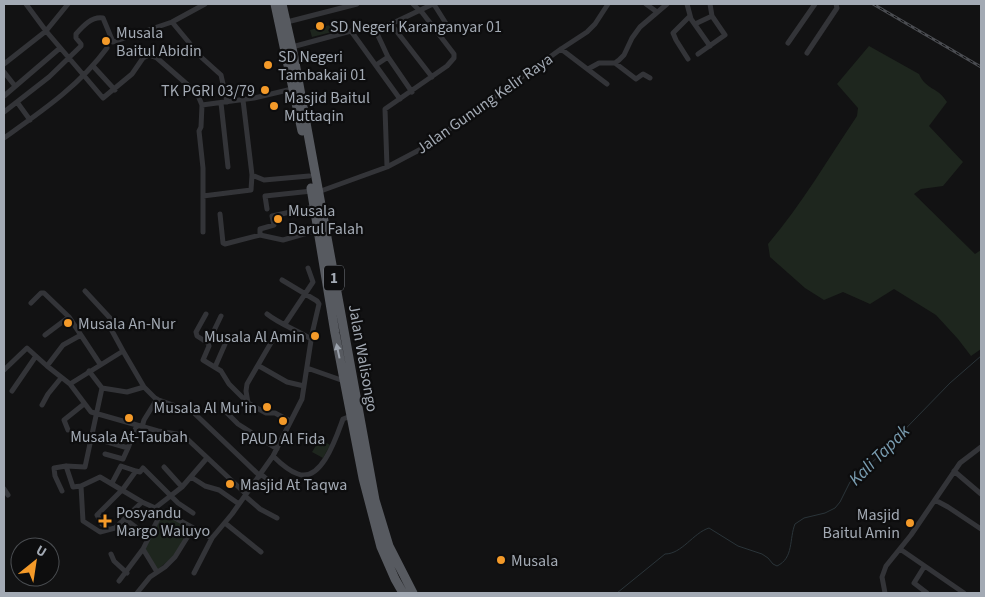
<svg xmlns="http://www.w3.org/2000/svg" width="985" height="597" font-family="'Source Sans 3',sans-serif">
<style>
.green{fill:#1e261e}
.lines{fill:none;stroke-linecap:round;stroke-linejoin:round}
.stream{stroke:#2a3439;stroke-width:1}
.minor{stroke:#333438;stroke-width:5}
.trunk{stroke:#575a60;stroke-width:9}
.rail-casing{stroke:#4a4c51;stroke-width:3}
.rail{stroke:#0d0d0e;stroke-width:1;stroke-dasharray:4;stroke-linecap:butt}
.oneway{fill:#9ba2ac}
.poi-dot{fill:#f49a29;stroke:#0d0d0e;stroke-width:2}
.labels{text-anchor:middle;stroke-width:4.5;stroke-linejoin:round;paint-order:stroke}
.shield{fill:#0d0d0e;stroke:#767b82;stroke-width:1}
.shield-label{font-size:15px;font-weight:bold;fill:#a3aab4}
.poi-label{font-size:16px;fill:#a3aab4;stroke:#0d0d0e;text-anchor:start}
.street-label{font-size:16px;fill:#a3aab4;stroke:#0d0d0e}
.water-label{font-size:18px;font-style:italic;fill:#799cb0;stroke:#0d0d0e}
</style>
<rect width="100%" height="100%" fill="#121213"/>
<path class="green" d="M334,24L336,31L312,37L310,30Z
M869,46L919,74C926,90 938,87 947,102L929,126L963,162L943,186L921,189L914,194L975,254L981,250V349L971,356L958,339L936,315L894,289L870,304L843,292L824,300L805,288L770,257L768,244C802,204 828,159 857,116L858,108L837,84Z
M320,439L330,445L323,458L312,452Z
M164,513L191,528L174,556L157,570L144,548Z"/>
<g class="lines">
<path class="stream" d="M617,593L665,554C682,554 693,533 709,528L738,546L762,554L768,558L773,564L777,566C794,558 789,539 795,524L804,518L825,513L835,508L840,502L850,482L881,454L950,383L981,356"/>
<path class="minor" d="M26,4L46,31L103,98L132,74L143,58L149,55L157,58L197,93L202,105L201,127L199,131L203,168V232
M413,4L420,11
M646,4L657,12
M687,4L691,19L710,46
M172,22L201,57L221,75L227,102
M287,22L357,4
M391,24L432,77
M695,24L712,16
M374,27L388,57L412,92
M351,31L400,99
M788,43L815,4
M292,47L351,31L391,24L433,4L435,6L447,25
M561,49L607,84
M807,53L837,8L836,4
M698,54L725,35L712,16L710,4
M688,59L676,40L673,33L690,16
M615,63L636,79L643,74L650,78
M4,64L46,31L68,4
M376,65L388,57
M93,66L115,90
M588,69L599,63H615L619,60L624,55L632,38L640,27L667,4
M4,72L15,86
M4,96L60,48
M17,102L30,120
M221,103L228,167
M202,105L254,98L292,89
M4,112L49,77L81,46V44L76,38V34C83,26 92,16 103,18L113,42L172,22L205,4
M4,138C42,111 79,86 107,48
M387,167L385,109L447,66L454,58V54L421,11
M252,175L264,180L309,176
M318,192L387,167L423,148L561,49L587,32L595,24L608,4
M203,196L251,190L252,175L243,100
M267,209L265,196L312,191
M220,214L223,243L225,244L260,235L283,240L318,230
M260,235V229L274,225L272,216L314,207
M85,291L110,318L111,329L123,351
M31,303L41,293H44L69,317L100,364
M206,314L196,332L197,336L208,343
M267,314C278,323 298,331 311,339
M221,316L208,343L209,346L203,360L221,371L229,384L248,403L266,413H275L290,421
M285,324L313,282L308,268
M45,335L69,317
M47,366L63,345L81,335
M259,366L287,382L304,386
M215,367L229,335
M307,368L344,381
M4,370L27,348L47,366L70,384L91,412L158,431L183,435L246,494
M70,384L123,351L144,387L156,399L193,412L260,476
M102,388L127,392L144,387
M12,391L36,356
M248,403L246,391L247,384L272,341
M42,405L48,394L61,378
M226,412L238,424L277,449
M142,427L144,420L157,399
M68,430L64,420L84,404
M80,434L128,448L137,425
M105,454L123,459L128,448
M273,456C280,463 289,471 298,474C322,483 337,435 343,419L351,416
M66,466L73,487L81,486
M164,467L182,487
M954,471L981,494
M261,474L270,482L282,489
M191,477L205,486L219,490L239,504
M112,483L121,466L136,471
M4,489L8,495
M62,491L55,476L54,468L66,466L85,467L102,388L89,371
M245,496L260,509L277,518
M935,500L948,507L981,529
M142,502L115,528L100,532L83,521L81,486L100,477L142,502L162,511L212,538
M155,508L182,487L207,458
M125,519L149,537
M225,523L261,552
M108,529L102,524L97,515L123,489L136,471L140,472L143,468L178,503L193,513
M143,549L157,572
M900,549L964,593
M111,554L114,561L127,573
M924,567L914,583L927,593
M194,573L212,538L232,514L273,456L302,399L312,334L319,304L317,301L282,280
M119,581L143,549L162,511
M137,593L150,577L165,567L175,557L193,528
M885,593L882,577L886,566L911,535L960,463L981,447"/>
<path class="trunk" d="M275,4L302,131
M282,4L294,57L375,500L389,546L413,593
M311,188L335,333L363,478L381,547L395,579L403,593"/>
<defs>
<path id="rail" d="M873,4L981,67"/>
</defs>
<use href="#rail" class="rail-casing"/>
<use href="#rail" class="rail"/>
</g>
<defs><path id="oneway-solid" d="M-6-.8H1V-3.2L6.5 0L1 3.2V.8H-6Z" transform="scale(1.25)"/></defs>
<use class="oneway" href="#oneway-solid" transform="translate(338 351) rotate(-102)"/>
<g class="poi-dot">
<circle cx="320" cy="26" r="5"/>
<circle cx="106" cy="41" r="5"/>
<circle cx="268" cy="65" r="5"/>
<circle cx="265" cy="90" r="5"/>
<circle cx="274" cy="106" r="5"/>
<circle cx="278" cy="219" r="5"/>
<circle cx="68" cy="323" r="5"/>
<circle cx="315" cy="336" r="5"/>
<circle cx="267" cy="407" r="5"/>
<circle cx="129" cy="418" r="5"/>
<circle cx="283" cy="421" r="5"/>
<circle cx="230" cy="484" r="5"/>
<path d="M102.5 513.5h5v5h5v5h-5v5h-5v-5h-5v-5h5z"/>
<circle cx="910" cy="523" r="5"/>
<circle cx="501" cy="560" r="5"/>
</g>
<g class="labels">
<rect class="shield" x="324" y="265.5" width="20" height="25" rx="4"/>
<g class="shield-label">
<text x="334" y="283">1</text>
</g>
<g class="poi-label">
<text x="330" y="32">SD Negeri Karanganyar 01</text>
<text x="116" y="38">Musala<tspan x="116" dy="18">Baitul Abidin</tspan></text>
<text x="278" y="62">SD Negeri<tspan x="278" dy="18">Tambakaji 01</tspan></text>
<text x="255" y="96" text-anchor="end">TK PGRI 03/79</text>
<text x="284" y="103">Masjid Baitul<tspan x="284" dy="18">Muttaqin</tspan></text>
<text x="288" y="216">Musala<tspan x="288" dy="18">Darul Falah</tspan></text>
<text x="78" y="329">Musala An-Nur</text>
<text x="305" y="342" text-anchor="end">Musala Al Amin</text>
<text x="257" y="413" text-anchor="end">Musala Al Mu'in</text>
<text x="129" y="442" text-anchor="middle">Musala At-Taubah</text>
<text x="283" y="444" text-anchor="middle">PAUD Al Fida</text>
<text x="240" y="490">Masjid At Taqwa</text>
<text x="116" y="518">Posyandu<tspan x="116" dy="18">Margo Waluyo</tspan></text>
<text x="900" y="520" text-anchor="end">Masjid<tspan x="900" dy="18">Baitul Amin</tspan></text>
<text x="511" y="566">Musala</text>
</g>
<g class="street-label">
<text transform="translate(484 103) rotate(-35)" y="6">Jalan Gunung Kelir Raya</text>
<text transform="translate(364 358) rotate(80)" y="6">Jalan Walisongo</text>
</g>
<g class="water-label">
<text transform="translate(879 455) rotate(-45)" y="6">Kali Tapak</text>
</g>
</g>
<rect width="985" height="597" fill="none" stroke="#a3aab4" stroke-width="10"/>
<g transform="translate(35 562) rotate(30)"><circle r="24" fill="#0d0d0e" stroke="#494c50"/>
<path d="M0-4L9 19L0 12L-9 19Z" fill="#f49a29"/>
<text y="-8" font-size="14" font-weight="bold" text-anchor="middle" fill="#a3aab4">U</text>
</g>
</svg>
